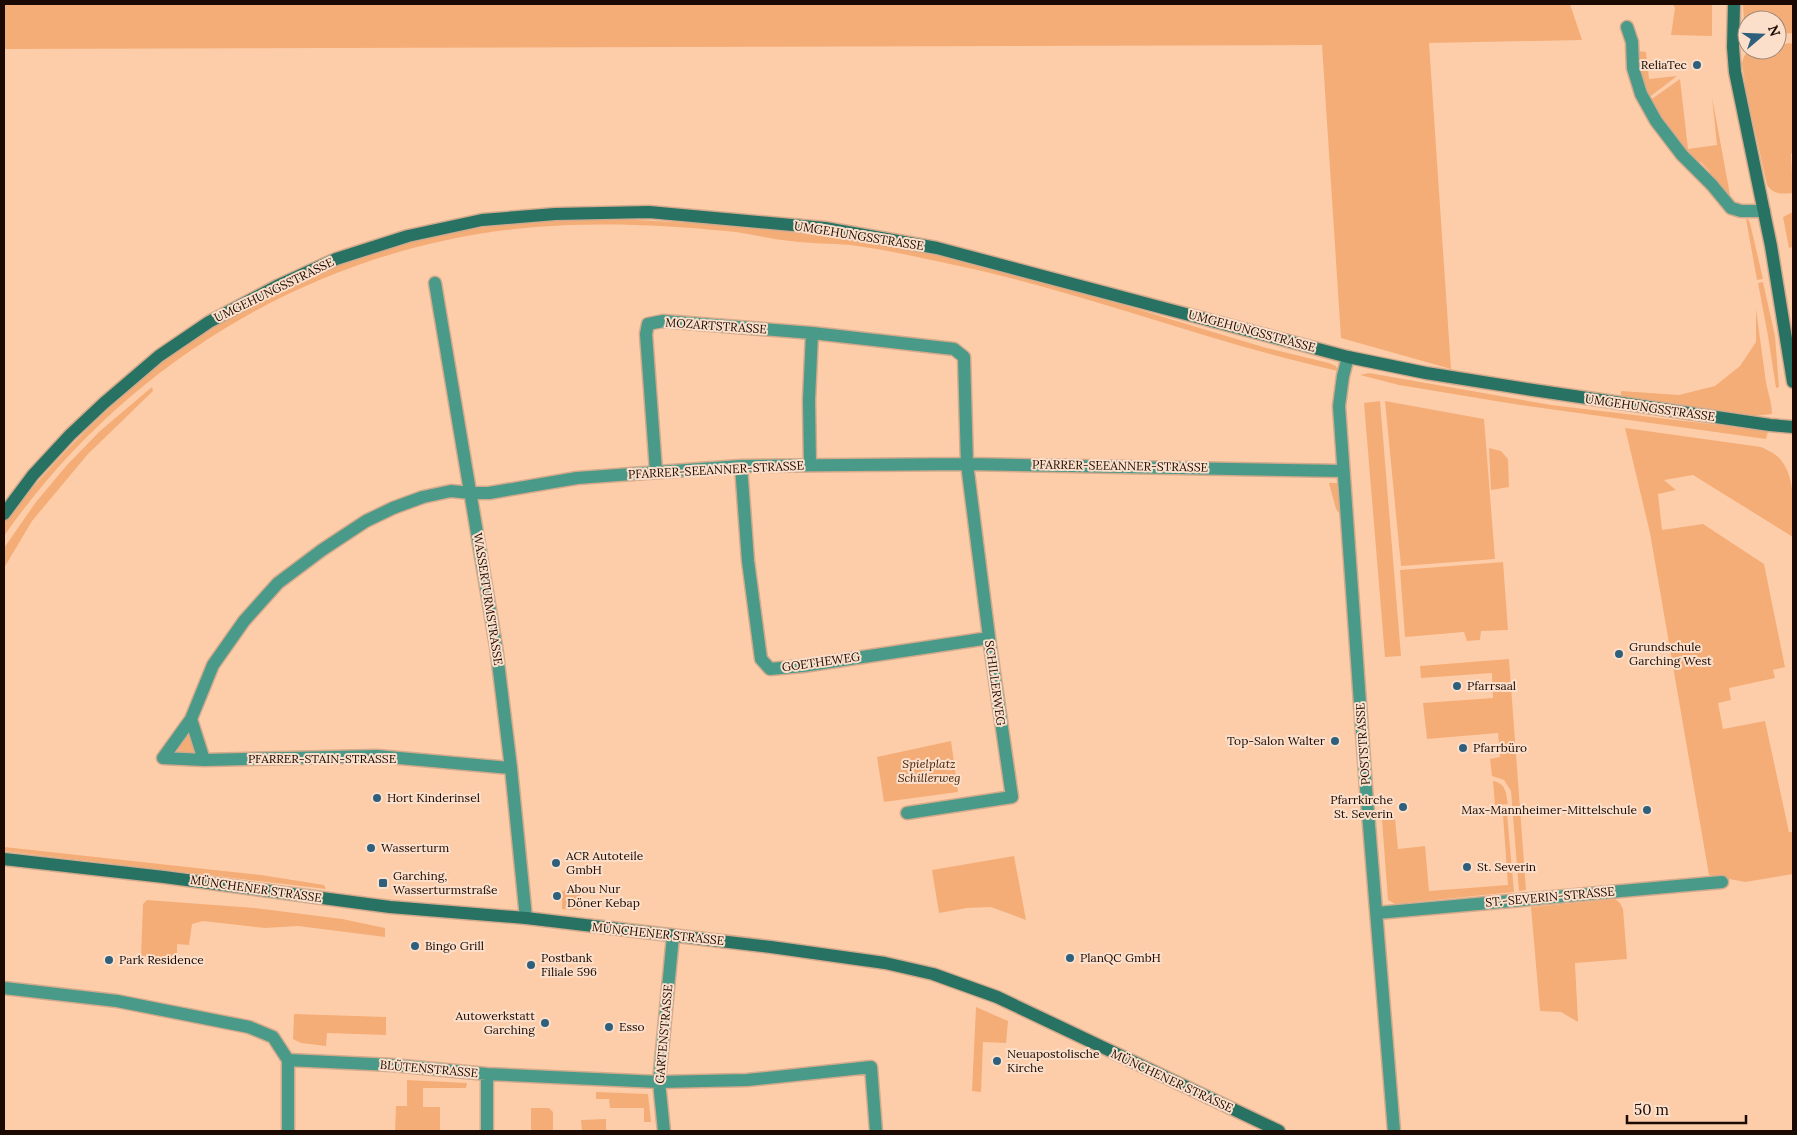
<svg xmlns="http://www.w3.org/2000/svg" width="1797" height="1135" font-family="Lora,serif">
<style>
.green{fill:#f5ad77}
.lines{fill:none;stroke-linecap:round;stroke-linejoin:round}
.street-casing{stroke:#d4aa8c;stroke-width:15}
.secondary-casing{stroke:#d4aa8c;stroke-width:15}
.street{stroke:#499a88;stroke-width:12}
.secondary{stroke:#287263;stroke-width:12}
.poi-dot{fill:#2e607e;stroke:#fcdfca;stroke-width:2}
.labels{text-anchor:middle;stroke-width:4;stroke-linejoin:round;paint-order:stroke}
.poi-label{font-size:12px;fill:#1a0a01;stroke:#fcdfca;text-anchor:start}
.street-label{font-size:12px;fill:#1a0a01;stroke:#fcdfca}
.park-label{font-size:12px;font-style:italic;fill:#402004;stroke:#fcdfca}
</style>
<rect width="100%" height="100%" fill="#fdcdaa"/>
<path class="green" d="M4,4H1570L1582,40L1429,43L1451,369L1341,338L1322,45L4,49Z
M1673,4H1712V36L1671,35L1675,8Z
M1743,4H1793V33L1777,34V20H1747V38L1745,39Z
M1789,43L1793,44V153L1791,154L1793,193C1782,194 1774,195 1767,185L1746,91L1742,63L1744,56L1749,51L1777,50V46Z
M1638,51L1646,52L1649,79L1677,76L1647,99L1639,71Z
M1680,79L1688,149L1717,145L1712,97L1731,200L1709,178L1710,172L1701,162H1695L1671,136L1672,131L1657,110L1652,109L1649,101Z
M1793,212V247L1789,248L1783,217Z
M619,219L728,225L851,239L952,258L1097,297L1263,347L1329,363L1336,366L1338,371C1207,342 1082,291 950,264C917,257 883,249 850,245C830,243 811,244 791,241C769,239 748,233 726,231C664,225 599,222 536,227C322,244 127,360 4,536C4,533 3,527 4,525C5,520 10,516 13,512C29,491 46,472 65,452C97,419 131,386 168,358C254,295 357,250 461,231C513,221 566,220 619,219Z
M1746,219H1748L1750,223L1763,279L1757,280Z
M1763,282L1775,336L1779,387L1776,388L1768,336L1758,283Z
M1756,309C1759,331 1762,353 1765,375C1766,389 1772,400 1772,414L1754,416L1621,399V391L1679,395L1715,386L1740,366L1756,342Z
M1369,373L1551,405L1768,431L1766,439L1520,405L1399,385L1360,375Z
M152,387L153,391L88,454L32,521L4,568V548L36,502L67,465L100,431Z
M1380,401L1401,656L1385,657L1364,403Z
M1385,401L1484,419L1495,559L1401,566Z
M1625,428L1761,447C1769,451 1776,454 1781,460C1797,480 1793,513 1793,537L1693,475L1664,480L1676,490L1658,494L1662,530L1703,524L1764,564L1785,667L1773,670L1775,678L1729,688L1731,700L1718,703L1723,729L1765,721L1789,832H1793V874L1745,882L1709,875L1650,533Z
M1489,448L1501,451L1508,459L1509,487L1491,490Z
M1329,483H1337L1341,516L1336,509Z
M1503,562L1508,630L1481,631L1480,640L1467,641L1464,632L1405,637L1400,570Z
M1509,659L1526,890L1519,891L1511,791L1504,780L1492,776L1490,759L1500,757L1498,733L1427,739L1423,703L1493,698L1492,673L1421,678L1420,666Z
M189,733L190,734L194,750L193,754L177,753L184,734Z
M951,741L958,792L884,802L877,757Z
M1493,781C1506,783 1506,793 1508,804L1495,805Z
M1507,814L1514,892L1395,904L1388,900L1382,820L1395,819L1398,849L1425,846L1429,891L1508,885L1503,815Z
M4,847L261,875L324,885L326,889L4,851Z
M1014,856L1026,920L991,907L967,908L939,913L932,870Z
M579,889L581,910L562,909V891Z
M1615,899L1620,903L1623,909L1627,959L1575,963L1578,1022L1561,1012L1540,1011L1531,907Z
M147,900L255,908L342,919L385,928V937L298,926L265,928L203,921L192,924L189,945L177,944V957H141L143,904Z
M976,1007L1008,1021L1006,1043L983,1042L981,1092L972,1091Z
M294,1014L386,1017V1035L327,1033L326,1046L301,1043L293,1039Z
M407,1080L467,1083L466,1088H423V1107H440V1131H395L396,1106H407Z
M596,1092L648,1094L651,1122H644V1108H610L609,1099H596Z
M531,1108H549L553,1112V1131H531Z
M606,1119V1131H582L581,1120Z"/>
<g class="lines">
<defs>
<path id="street" d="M1627,27L1632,42L1633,68L1641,94L1656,121L1682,155L1712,185L1731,208L1741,211H1764
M435,283L496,646L511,768L526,918
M1348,357L1343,376L1339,406L1366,788L1394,1131
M810,465L809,400L812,333
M741,466L748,561L761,659L770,669L803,666L989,638
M656,471L646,334L648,324L663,321L812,333L954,349L964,357L967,464L990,645L1012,797L907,813
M191,719L204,760
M163,758L191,719L213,665L244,621L278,583L322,550L366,521L393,508L423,497L451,491L471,493H489L577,478L741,466L967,464L1343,471
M163,758L204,760L377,756L511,768
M1377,913L1722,882
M4,988L117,1001L249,1027L273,1037L288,1060L392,1065L487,1074L659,1082L747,1080L871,1067L876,1131
M487,1074V1131
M288,1131V1060
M664,1131L659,1082L673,936"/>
<path id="secondary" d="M1734,4L1733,47L1735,72L1771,246L1793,382
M4,514L33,475L70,435L104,403L159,356L209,322L277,286L336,259L408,236L482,220L555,214L649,212L825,228L937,248L1348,357L1426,373L1533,390L1770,425L1793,427
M4,859L164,877L390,907L526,918L771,947L885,963L933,974L997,997L1279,1131"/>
</defs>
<use href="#street" class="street-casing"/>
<use href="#secondary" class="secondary-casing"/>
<use href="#street" class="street"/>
<use href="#secondary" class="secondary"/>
</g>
<g class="poi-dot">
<circle cx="1697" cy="65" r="5"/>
<circle cx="1619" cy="654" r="5"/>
<circle cx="1457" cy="686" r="5"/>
<circle cx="1335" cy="741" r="5"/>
<circle cx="1463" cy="748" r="5"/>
<circle cx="377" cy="798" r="5"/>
<circle cx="1403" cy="807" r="5"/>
<circle cx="1647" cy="810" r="5"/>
<circle cx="371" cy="848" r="5"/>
<circle cx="556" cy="863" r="5"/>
<circle cx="1467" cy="867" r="5"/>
<rect x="378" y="878" width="10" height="10" rx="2.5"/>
<circle cx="557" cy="896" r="5"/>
<circle cx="415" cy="946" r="5"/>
<circle cx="1070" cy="958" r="5"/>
<circle cx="109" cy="960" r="5"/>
<circle cx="531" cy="965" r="5"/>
<circle cx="545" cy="1023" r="5"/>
<circle cx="609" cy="1027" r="5"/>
<circle cx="997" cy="1061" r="5"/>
</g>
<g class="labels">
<g class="poi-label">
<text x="1687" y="69" text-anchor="end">ReliaTec</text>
<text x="1629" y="651">Grundschule<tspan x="1629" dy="14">Garching West</tspan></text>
<text x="1467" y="690">Pfarrsaal</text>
<text x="1325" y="745" text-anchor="end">Top-Salon Walter</text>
<text x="1473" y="752">Pfarrbüro</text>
<text x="387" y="802">Hort Kinderinsel</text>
<text x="1393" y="804" text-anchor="end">Pfarrkirche<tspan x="1393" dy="14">St. Severin</tspan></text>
<text x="1637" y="814" text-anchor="end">Max-Mannheimer-Mittelschule</text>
<text x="381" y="852">Wasserturm</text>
<text x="566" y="860">ACR Autoteile<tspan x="566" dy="14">GmbH</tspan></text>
<text x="1477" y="871">St. Severin</text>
<text x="393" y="880">Garching,<tspan x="393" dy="14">Wasserturmstraße</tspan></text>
<text x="567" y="893">Abou Nur<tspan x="567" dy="14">Döner Kebap</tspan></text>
<text x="425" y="950">Bingo Grill</text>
<text x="541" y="962">Postbank<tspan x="541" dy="14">Filiale 596</tspan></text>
<text x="1080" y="962">PlanQC GmbH</text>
<text x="119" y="964">Park Residence</text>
<text x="535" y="1020" text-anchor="end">Autowerkstatt<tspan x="535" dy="14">Garching</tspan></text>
<text x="619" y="1031">Esso</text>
<text x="1007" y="1058">Neuapostolische<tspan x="1007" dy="14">Kirche</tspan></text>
</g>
<g class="street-label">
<text transform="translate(859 236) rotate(9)" y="4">UMGEHUNGSSTRASSE</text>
<text transform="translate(274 290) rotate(-26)" y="4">UMGEHUNGSSTRASSE</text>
<text transform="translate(716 326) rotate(4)" y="4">MOZARTSTRASSE</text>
<text transform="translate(1252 331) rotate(15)" y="4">UMGEHUNGSSTRASSE</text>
<text transform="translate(1650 408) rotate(8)" y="4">UMGEHUNGSSTRASSE</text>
<text transform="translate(1120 466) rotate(1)" y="4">PFARRER-SEEANNER-STRASSE</text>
<text transform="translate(716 470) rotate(-3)" y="4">PFARRER-SEEANNER-STRASSE</text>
<text transform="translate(488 599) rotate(81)" y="4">WASSERTURMSTRASSE</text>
<text transform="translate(821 662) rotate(-8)" y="4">GOETHEWEG</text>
<text transform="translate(995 683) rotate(82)" y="4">SCHILLERWEG</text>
<text transform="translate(1363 744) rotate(-94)" y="4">POSTSTRASSE</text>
<text x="322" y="763">PFARRER-STAIN-STRASSE</text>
<text transform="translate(256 889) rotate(8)" y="4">MÜNCHENER STRASSE</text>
<text transform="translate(1550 897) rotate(-5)" y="4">ST.-SEVERIN-STRASSE</text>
<text transform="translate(658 934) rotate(6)" y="4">MÜNCHENER STRASSE</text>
<text transform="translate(664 1034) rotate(-85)" y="4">GARTENSTRASSE</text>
<text transform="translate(429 1069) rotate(5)" y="4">BLÜTENSTRASSE</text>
<text transform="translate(1172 1081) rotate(25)" y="4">MÜNCHENER STRASSE</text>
</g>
<g class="park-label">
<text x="929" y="768">Spielplatz<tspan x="929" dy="14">Schillerweg</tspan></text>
</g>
</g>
<rect width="1797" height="1135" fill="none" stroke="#1a0a01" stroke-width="10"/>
<g transform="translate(1762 35) rotate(71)"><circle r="24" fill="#fcdfca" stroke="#a28a7a"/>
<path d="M0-4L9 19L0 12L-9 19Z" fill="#2e607e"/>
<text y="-8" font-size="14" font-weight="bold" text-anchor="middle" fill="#1a0a01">N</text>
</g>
<path d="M1627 1115v8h119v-8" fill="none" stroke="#1a0a01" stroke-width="2.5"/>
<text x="1634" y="1115" font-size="15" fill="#1a0a01" stroke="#fcdfca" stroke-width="4" paint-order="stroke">50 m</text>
</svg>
